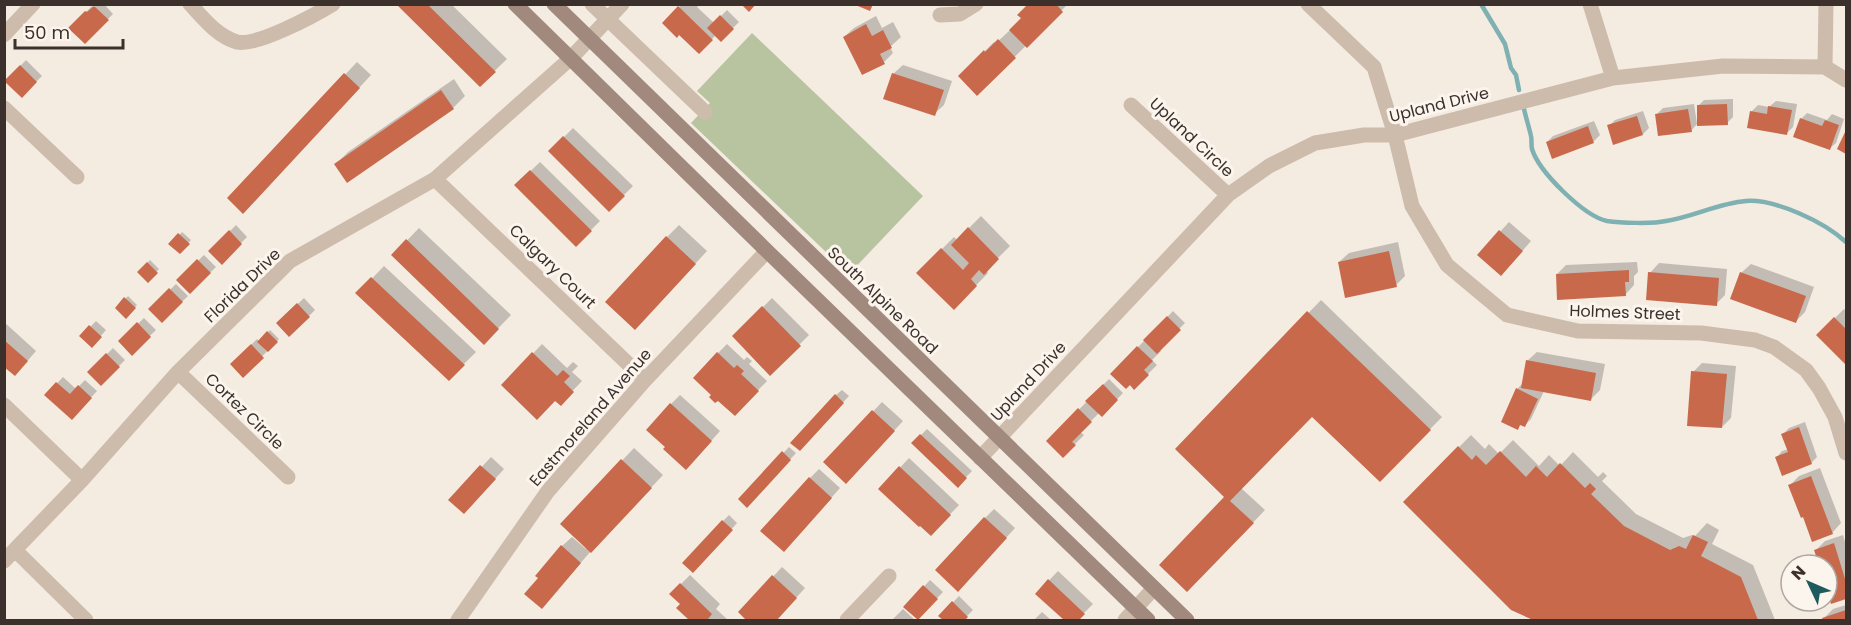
<svg xmlns="http://www.w3.org/2000/svg" width="1851" height="625" font-family="Poppins,sans-serif">
<style>
.green{fill:#b8c4a0}
.shadow{fill:#0003}
.lines{fill:none;stroke-linecap:round;stroke-linejoin:round}
.stream{stroke:#7fb0b2;stroke-width:4.5}
.building{fill:#c8694b}
.street{stroke:#cdbbac;stroke-width:15}
.secondary{stroke:#a18a7d;stroke-width:15}
.labels{text-anchor:middle;stroke-width:6;stroke-linejoin:round;paint-order:stroke}
.street-label{font-size:16px;fill:#3b302b;stroke:#fbf5ee}
</style>
<rect width="100%" height="100%" fill="#f4ebe1"/>
<path class="green" d="M752,33L923,196L849,274L691,123L710,103L697,91Z"/>
<path class="shadow" d="M97,4H104L113,14L85,42L70,28L92,6L94,8Z
M398,4H451L507,59L480,85Z
M682,4H700L697,7L714,23L727,10L739,22L721,40L716,35L699,52L679,33L664,23Z
M1030,4H1068L977,94L960,76L994,42L995,44L1023,18Z
M876,16L882,28L893,22L901,37L890,47L893,53L884,62L844,37L854,28Z
M26,60L42,76L22,96L6,81Z
M357,62L371,75L255,200L229,198Z
M903,65L952,81L944,105L934,114L893,74Z
M454,79L465,96L453,108L336,164L348,152Z
M1733,99V117L1727,123L1697,124L1691,131L1657,114L1663,108L1694,104L1697,124L1699,123L1698,106L1704,100Z
M1776,101L1797,104L1793,127L1787,133L1749,127L1752,111L1758,105L1769,107Z
M1643,111L1649,128L1643,134L1609,126L1615,120Z
M1807,113L1827,120L1832,114L1844,119L1836,143L1830,148L1801,119Z
M1594,121L1600,135L1594,141L1553,157L1547,142L1553,136Z
M573,128L633,186L609,210L550,151Z
M540,162L600,221L576,245L516,185Z
M981,216L1010,246L986,270L988,273L954,308L918,273L954,237L957,240Z
M1509,222L1531,241L1510,265L1479,255Z
M236,225L247,237L222,262L210,251Z
M679,225L707,251L647,316L667,237Z
M419,228L511,315L484,343L393,255Z
M182,232L191,240L180,252L171,244Z
M1398,242L1405,276L1396,285L1339,262L1349,253Z
M204,255L216,267L190,292L178,280Z
M150,260L159,269L148,281L139,272Z
M1637,262L1638,272L1634,276V285L1625,295L1557,274L1566,265Z
M1659,263L1727,269L1725,295L1716,304L1650,273Z
M1751,264L1814,287L1805,312L1796,321L1741,273Z
M384,266L476,352L449,379L358,293Z
M176,284L188,296L162,321L150,309Z
M128,296L137,305L126,317L117,308Z
M304,298L315,310L290,335L278,323Z
M772,298L809,335L770,374L734,336Z
M1321,300L1442,417L1380,480L1312,415L1241,488L1265,510L1200,578L1226,497L1177,449Z
M1844,309L1846,311V363L1818,335Z
M1173,311L1185,323L1159,349L1161,351L1152,360L1157,365L1134,388L1112,374Z
M144,318L156,330L132,353L120,341Z
M96,321L106,330L92,346L81,336Z
M4,322L36,351L24,365H4Z
M270,330L279,339L243,376L232,364L257,339L259,341Z
M542,344L567,368L573,362L578,366L572,372L582,381L561,403L556,399L503,385Z
M727,344L744,360L747,357L752,361L749,364L767,381L735,414L718,353Z
M113,348L125,360L101,384L89,372Z
M1537,352L1605,364L1600,390L1590,400L1544,391L1531,419L1525,425L1521,424L1517,428V389L1523,383L1527,361Z
M1702,363L1736,366L1731,418L1722,427L1693,372Z
M63,377L76,389L85,380L97,391L72,418L46,395Z
M1109,379L1123,393L1102,415L1099,413L1080,432L1084,435L1063,456L1048,441Z
M842,390L849,396L805,443L836,395Z
M680,395L720,431L695,459L671,404Z
M882,402L903,421L855,473L825,462Z
M1805,422L1817,457L1811,463L1777,457L1782,451L1789,449L1783,434L1789,428Z
M927,429L972,471L958,485L913,443Z
M1471,435L1485,449L1489,444L1499,454L1513,440L1539,466L1549,455L1560,466L1573,452L1598,477L1603,472L1607,476L1602,481L1636,514L1683,538L1692,535L1695,536L1707,523L1719,530L1712,544L1753,565L1775,620H1536L1512,608L1405,502Z
M789,447L796,453L753,500L740,499Z
M634,448L663,475L591,551L551,597L562,546L572,537L586,549L587,547L562,524Z
M491,457L504,469L473,503L451,500Z
M909,458L959,505L931,534L880,489Z
M1820,468L1841,523L1832,533L1790,485L1799,476Z
M819,469L840,488L793,541L810,478Z
M994,509L1015,528L967,581L985,518Z
M729,515L737,523L699,565L723,521Z
M1843,535L1846,545V598L1832,602L1827,586V565H1820L1816,550L1825,541Z
M782,567L805,588L776,620H749L740,612Z
M1058,571L1093,604L1077,620H1066L1037,593Z
M690,575L720,604L716,609L728,620H691L678,608L682,604L671,594Z
M930,580L943,592L918,618L905,607Z
M959,596L973,610L963,620H945L940,616Z
M1846,605V620H1825L1824,618L1833,609Z
M903,609L915,620H892Z
M1042,612L1051,620H1034Z"/>
<g class="lines">
<path class="stream" d="M1481,4L1505,44L1511,68L1516,75L1519,90
M1524,109C1526,118 1529,127 1531,136C1532,140 1531,145 1532,149C1539,172 1584,216 1607,221C1620,223 1653,224 1666,221C1693,217 1719,203 1746,201C1776,199 1824,222 1846,242"/>
</g>
<path class="building" d="M396,4H427L496,72L480,87Z
M741,4H756L749,12Z
M853,4H873L870,11Z
M1028,4H1056L1063,12L1027,48L1009,30L1021,18L1017,15Z
M94,6L109,20L85,44L68,28L85,11L87,12Z
M678,6L713,40L699,54L679,35L677,38L662,23Z
M720,15L734,29L721,42L707,28Z
M866,24L872,36L883,30L892,48L880,54L885,64L862,75L843,37Z
M998,39L1016,58L977,96L958,76L984,50L985,52Z
M20,65L37,82L22,98L4,81Z
M344,73L360,88L243,214L227,198Z
M892,73L944,90L935,116L883,99Z
M441,90L454,109L347,183L334,164Z
M1727,104L1728,125L1697,126V105Z
M1768,106L1792,110L1787,135L1747,128L1750,111L1767,114Z
M1688,109L1692,132L1658,136L1655,114Z
M1637,116L1643,135L1613,145L1607,125Z
M1800,118L1822,126L1825,120L1839,125L1830,150L1793,137Z
M1588,126L1594,143L1552,159L1546,142Z
M1846,130V154L1837,149Z
M563,136L625,196L609,212L548,151Z
M530,170L592,231L576,247L514,185Z
M968,227L999,259L984,275L979,270L971,279L977,286L954,310L916,273L941,248L963,270L969,263L951,245Z
M229,230L242,244L222,265L208,251Z
M1499,230L1523,251L1501,276L1477,255Z
M178,233L190,244L180,254L168,244Z
M666,236L696,264L635,330L605,302Z
M406,239L499,329L484,345L391,255Z
M1389,251L1397,287L1345,298L1338,262Z
M197,259L211,273L190,294L176,280Z
M147,262L158,273L148,283L137,272Z
M1629,270V282H1625L1626,296L1557,300L1556,274Z
M1648,272L1719,278L1717,306L1646,300Z
M1740,272L1806,296L1796,323L1730,299Z
M371,277L465,365L449,381L355,293Z
M169,288L183,302L162,323L148,309Z
M124,297L136,308L126,319L115,308Z
M297,303L310,317L289,337L276,323Z
M762,306L801,346L770,376L732,336Z
M1307,311L1431,430L1380,482L1312,417L1230,501L1254,523L1187,592L1159,565L1224,497L1175,449Z
M1167,316L1181,330L1157,354L1143,340Z
M1834,317L1846,329V365L1816,335Z
M137,322L151,337L132,356L118,341Z
M89,325L102,337L92,348L79,336Z
M267,331L278,342L268,352L257,342Z
M4,340L28,361L15,376L4,367Z
M251,344L264,358L243,378L230,364Z
M1137,346L1153,361L1144,370L1149,375L1134,390L1130,385L1126,389L1110,374Z
M532,352L557,376L563,370L570,376L564,382L574,392L561,406L555,401L537,420L501,385Z
M717,352L734,368L737,365L744,371L741,374L759,391L735,416L718,401L715,403L709,397L711,395L693,378Z
M106,353L120,367L101,386L87,372Z
M1526,360L1596,373L1591,401L1521,388Z
M1691,371L1727,374L1722,428L1687,426Z
M56,382L70,394L78,385L92,398L72,420L44,395Z
M1103,384L1118,400L1102,417L1085,401Z
M1516,388L1538,399L1525,427L1520,425L1518,430L1501,422Z
M835,394L844,403L800,451L790,443Z
M670,403L712,441L686,470L663,449L665,447L646,430Z
M1078,408L1092,422L1072,442L1076,445L1063,458L1046,441Z
M872,410L895,431L846,484L823,462Z
M1799,427L1812,464L1782,476L1775,457L1788,452L1781,434Z
M920,434L967,478L958,488L911,443Z
M1458,446L1472,460L1476,455L1486,465L1500,451L1526,477L1536,466L1547,477L1560,463L1585,488L1590,483L1596,489L1591,494L1624,526L1670,550L1679,546L1686,549L1693,535L1708,542L1701,556L1741,577L1758,620H1533L1511,610L1403,502Z
M782,451L791,460L747,508L738,499Z
M621,459L652,488L591,553L560,524Z
M480,465L496,479L464,514L448,500Z
M899,466L951,515L931,536L920,526L919,527L878,489Z
M1811,476L1833,534L1812,542L1803,517L1801,518L1788,485Z
M809,477L832,498L784,552L760,531Z
M984,517L1007,538L958,592L935,570Z
M722,520L733,530L693,573L682,563Z
M1834,543L1846,582V599L1831,604L1827,591V565H1819L1814,550Z
M561,545L581,563L542,609L524,594L538,578L535,576Z
M772,575L797,598L777,620H746L738,612Z
M1048,579L1085,614L1079,620H1064L1035,594Z
M680,583L712,614L708,619L710,620H689L676,608L680,604L669,594Z
M923,585L938,599L918,620L903,607Z
M952,601L968,617L965,620H943L938,616Z
M1846,610V620H1823L1822,618Z"/>
<g class="lines">
<path class="street" d="M190,4C204,19 217,36 237,42C256,47 315,15 333,4
M592,4L705,112
M1308,4L1374,67L1395,135L1412,206L1447,265L1507,315L1578,331L1701,333L1755,340L1774,347L1806,370L1819,388L1835,417L1846,453
M1590,4L1613,78
M940,15L960,14L976,4
M4,35L33,4
M1825,67L1826,4
M1131,105L1228,195
M4,108L77,177
M435,179L645,380
M178,372L288,477
M4,405L82,480
M980,458L1228,195L1269,166L1315,143L1364,135H1395L1613,78L1723,66L1825,67L1846,80
M15,550L86,620
M4,561L82,480L178,372L290,261L435,179L571,58L622,4
M458,620L548,491L645,380L767,251
M847,620L889,576
M1125,620L1154,588"/>
<path class="secondary" d="M515,4L767,251L1148,620
M554,4L1187,620"/>
</g>
<g class="labels">
<g class="street-label">
<text transform="translate(1439 104) rotate(-14)" y="6">Upland Drive</text>
<text transform="translate(1192 137) rotate(43)" y="6">Upland Circle</text>
<text transform="translate(553 266) rotate(44)" y="6">Calgary Court</text>
<text transform="translate(242 285) rotate(-44)" y="6">Florida Drive</text>
<text transform="translate(883 300) rotate(44)" y="6">South Alpine Road</text>
<text transform="translate(1625 312) rotate(2)" y="6">Holmes Street</text>
<text transform="translate(1028 381) rotate(-47)" y="6">Upland Drive</text>
<text transform="translate(245 411) rotate(44)" y="6">Cortez Circle</text>
<text transform="translate(590 417) rotate(-49)" y="6">Eastmoreland Avenue</text>
</g>
</g>
<rect width="1851" height="625" fill="none" stroke="#3b302b" stroke-width="12"/>
<g transform="translate(1809 583) rotate(314)"><circle r="28" fill="#fbf5ee" stroke="#aea6a0" stroke-width="1.5"/>
<path d="M0-4.5L10 22L0 15L-10 22Z" fill="#1f5a5e"/>
<text y="-9" font-size="16" font-weight="bold" text-anchor="middle" fill="#3b302b">N</text>
</g>
<path d="M15 39v9h108v-9" fill="none" stroke="#3b302b" stroke-width="3"/>
<text x="24" y="39" font-size="18" fill="#3b302b" stroke="#fbf5ee" stroke-width="4.5" paint-order="stroke">50 m</text>
</svg>
